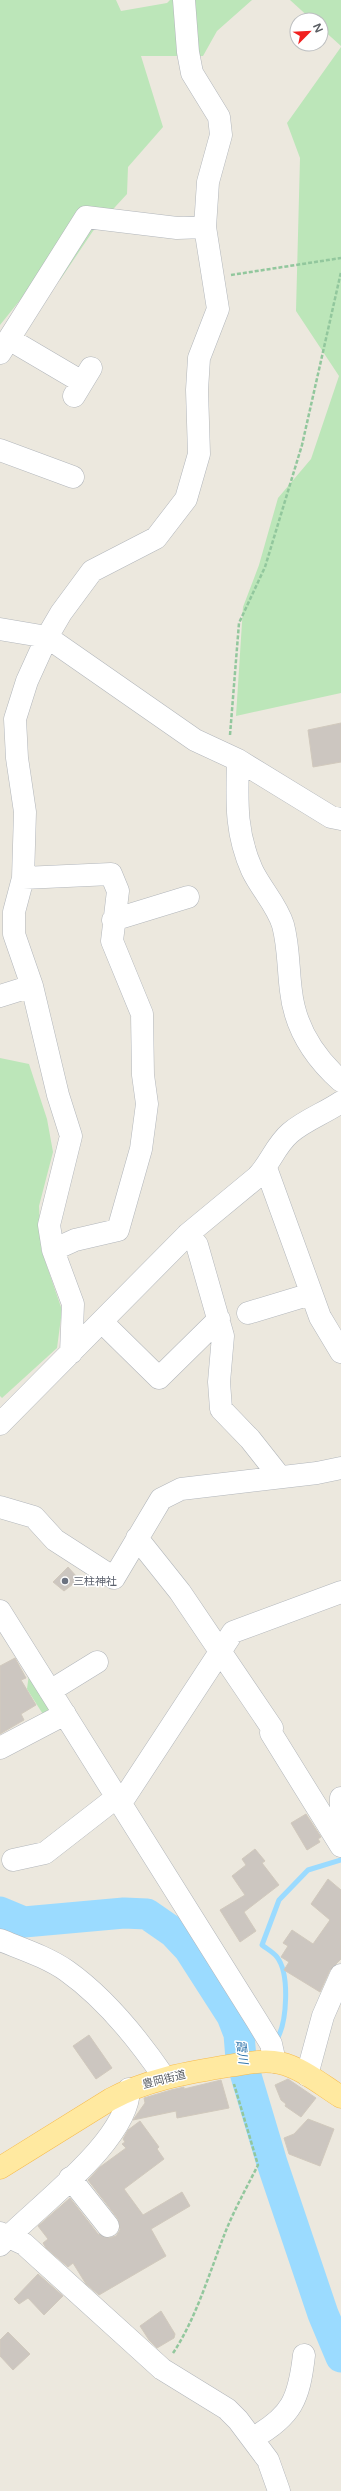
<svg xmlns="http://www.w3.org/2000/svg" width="341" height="2491" font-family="'Varela Round','Noto Sans JP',sans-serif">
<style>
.green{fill:#bce6b9}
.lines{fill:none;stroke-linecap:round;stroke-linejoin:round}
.stream{stroke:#9bdbff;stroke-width:5}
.river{stroke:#9bdbff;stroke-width:31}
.building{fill:#ccc6c0;stroke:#d1c9bd}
.minor-casing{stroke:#b2b6bb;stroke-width:23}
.major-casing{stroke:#f7bb4c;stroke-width:23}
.path{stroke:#92c79d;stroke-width:2.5;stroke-dasharray:4 2;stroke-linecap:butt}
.minor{stroke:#fff;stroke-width:22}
.major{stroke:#ffe9a0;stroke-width:22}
.worship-dot{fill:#6b7280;stroke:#fff;stroke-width:1.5}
.labels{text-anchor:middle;stroke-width:3;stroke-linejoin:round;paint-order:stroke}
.worship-label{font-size:11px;fill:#5b616d;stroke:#fff;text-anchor:start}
.street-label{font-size:11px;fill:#585c61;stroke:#fff}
.water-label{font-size:12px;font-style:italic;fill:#3377ac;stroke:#fff}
</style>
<rect width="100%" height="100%" fill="#ece8de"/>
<path class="green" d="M0,0H116L121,11L167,3L170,0H252L217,31L203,56H141L163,127L128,167L127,194L93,231L60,280L37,279L0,325Z
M290,0H341V46L321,28V20H312Z
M341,47V693L236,716L243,607L259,565L278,498L311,459L339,376L296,311L300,158L287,123Z
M0,1058L29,1064L47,1119L53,1152L39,1206L41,1249L62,1310L57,1348L2,1398L0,1396Z
M29,1674L54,1714L46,1719L27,1689Z"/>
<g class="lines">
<path class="stream" d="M277,2039C287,2022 290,1974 277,1957C273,1952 267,1949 262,1945L279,1900L308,1870L341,1860"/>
<path class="river" d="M0,1912L24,1922L124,1913L147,1914L173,1932L189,1949L232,2016L239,2034L241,2059L272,2163L323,2314L341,2357"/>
</g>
<path class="building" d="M341,723V762L313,767L308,730Z
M68,1567L77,1577V1581L64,1591L53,1582Z
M15,1658L26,1678L21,1680L36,1705L21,1714L24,1720L0,1734V1666Z
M306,1814L321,1837L318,1839L320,1842L307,1850L291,1823Z
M255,1849L265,1861L262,1863L279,1885L244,1912L256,1931L240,1942L220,1910L245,1895L232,1876L246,1865L242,1859Z
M328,1879L341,1890V1959L330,1970L320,1992L284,1970L289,1962L281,1957L288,1946L283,1943L292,1930L313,1944L330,1920L311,1904Z
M89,2035L112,2068L96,2079L73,2046Z
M288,2079L316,2098L301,2117L285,2106L286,2104L281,2100L275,2085Z
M221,2080L229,2108L177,2118L176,2111L133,2120L145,2103L144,2098L171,2090L184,2087V2089Z
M308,2119L334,2129L320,2166L289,2154L284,2138L294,2134Z
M140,2121L159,2147L157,2149L164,2159L124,2189L143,2215L182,2192L190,2206L151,2229L166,2256L99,2295L86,2284L73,2263L68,2267L46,2248L43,2243L48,2239L38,2226L70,2198L98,2234L109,2238L116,2236L120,2230L118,2219L88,2180L100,2167L126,2148L122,2144L125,2142L123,2139L128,2130Z
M38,2274L63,2296L44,2315L28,2298L19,2304L14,2299Z
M161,2311L175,2334L174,2338L157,2348L149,2340L140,2326Z
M8,2332L30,2354L13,2370L0,2356V2340Z"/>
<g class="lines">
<defs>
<path id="minor" d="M9,339L82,382
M0,353L86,217L177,228L205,227
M74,396L91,368
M0,450L73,477
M0,629L47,637L195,740L238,760L331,817L341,819
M238,760C237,801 235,832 252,870C261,889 277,905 283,925C289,947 288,969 291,991C295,1028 314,1057 341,1081
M23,878L111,874L118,891L112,941L142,1014L143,1075L147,1104L141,1149L118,1230L75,1240L53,1250
M113,920L188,897
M0,996L32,986
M266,1168L320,1317L341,1352
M188,1234L197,1245L223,1336L219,1382L221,1409L250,1439L280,1477
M248,1313L311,1294
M102,1322L159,1378L219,1319
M71,1353L73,1304L53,1250L49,1225L71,1136L58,1095L32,986L14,934V912L23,878L25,812L17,758L15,719L27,681L47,637L61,613L92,571L156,538L186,499L199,454L197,390L199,358L218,309L205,227L208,182L221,135L219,117L192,73L188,52L184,0
M0,1424L188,1234L257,1177C270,1164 275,1146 290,1133C305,1120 325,1113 341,1102
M0,1507L34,1517L55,1540L114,1578L161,1499L181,1489L317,1473L341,1468
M137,1538L180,1592L272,1728L271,1733L341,1846
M0,1611L257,2021L271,2044L275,2062
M50,1691L97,1662
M0,1748L65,1714
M341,1798V1816
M121,1803L233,1632L341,1592
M13,1860L45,1853L117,1797
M0,1940C22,1949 47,1957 67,1971C105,1998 138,2039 164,2077
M307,2075L323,2016L341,1975
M70,2178L108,2226
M0,2233L24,2244L162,2369L227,2409L238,2420L268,2460L279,2491
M0,2245C36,2207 129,2141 129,2089
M253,2438C292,2416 299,2399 304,2355"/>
<path id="major" d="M0,2168L111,2099C148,2079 187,2073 228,2066C245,2064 263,2059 280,2063C302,2068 322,2085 341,2097"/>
</defs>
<use href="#minor" class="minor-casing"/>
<use href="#major" class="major-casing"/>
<path class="path" d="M231,275L341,258
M230,735L239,623L265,567L302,445L341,272
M173,2353C196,2319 210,2271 225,2233C234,2210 247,2187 258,2165L234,2084"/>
<use href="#minor" class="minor"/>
<use href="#major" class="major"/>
</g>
<circle class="worship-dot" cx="65" cy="1581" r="4"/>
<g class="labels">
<g class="worship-label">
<text x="73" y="1585">三柱神社</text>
</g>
<g class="street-label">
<text transform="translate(164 2079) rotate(-14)" y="4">豊岡街道</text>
</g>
<g class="water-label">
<text transform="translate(242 2052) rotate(83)" y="4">霞川</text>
</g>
</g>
<g transform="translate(309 32) rotate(66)"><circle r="19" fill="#ffffff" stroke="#bcbec0"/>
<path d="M0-3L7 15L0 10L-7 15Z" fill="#f12120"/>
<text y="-6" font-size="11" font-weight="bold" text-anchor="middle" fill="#585c61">N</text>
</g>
</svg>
